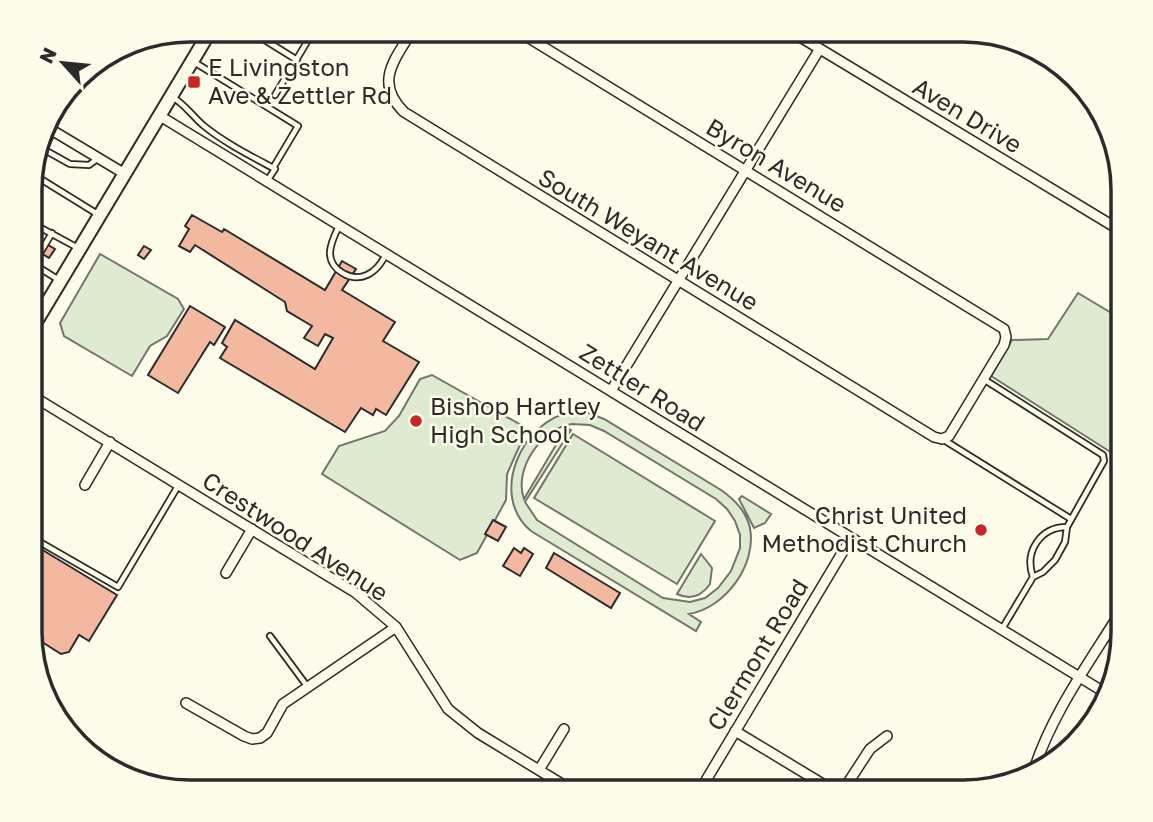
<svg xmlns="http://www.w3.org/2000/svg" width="1153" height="822" font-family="'Golos Text',sans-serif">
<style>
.green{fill:#deebd1;stroke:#74746e;stroke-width:2;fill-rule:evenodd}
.building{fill:#f2b8a0;stroke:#2b2b2b;stroke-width:2}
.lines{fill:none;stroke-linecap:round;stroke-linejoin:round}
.service-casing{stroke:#2b2b2b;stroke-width:8}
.minor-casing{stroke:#2b2b2b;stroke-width:12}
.secondary-casing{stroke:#2b2b2b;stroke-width:16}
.service{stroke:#fdfbea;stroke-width:4.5}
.minor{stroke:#fdfbea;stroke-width:9}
.secondary{stroke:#fdfbea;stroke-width:12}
.poi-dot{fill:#c62828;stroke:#fdfbea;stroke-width:2.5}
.labels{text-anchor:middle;stroke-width:5;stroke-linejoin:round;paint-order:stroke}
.poi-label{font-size:24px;fill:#2b2b2b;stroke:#fdfbea;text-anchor:start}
.street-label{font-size:24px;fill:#2b2b2b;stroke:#fdfbea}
.rim{fill:none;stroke:#2b2b2b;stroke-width:3.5}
</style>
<rect width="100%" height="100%" fill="#fdfbea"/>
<path class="green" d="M100,254L178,299L184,309L167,336L150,346L132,376L64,336L60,323Z
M1078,293L1123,320V460L991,376L1012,340L1048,339Z
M432,375L521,425L524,436L507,474L506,500L477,553L460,560L322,474L339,446L385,431L399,416L420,379Z
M571,412H586L604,419L721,490C735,500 746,511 750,528C757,565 725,608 689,614L701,622L696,631L531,531C488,495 522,421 571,412ZM572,424L590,425L604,431L716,499L727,509L735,521L740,535V548L731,571L718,588L705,598L690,602L663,598L537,520L525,502L571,430L566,428L524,499C513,469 542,428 572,424Z
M573,434L715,521L677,584L534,498Z
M742,496L771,514L765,523L754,528L739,499Z
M701,554L712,568L710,584C701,597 690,600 677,594Z"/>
<path class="building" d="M192,215L222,232L224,229L325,290L342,261L356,269L342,290L395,322L383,341L419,362L386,415L376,409L373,415L361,408L345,432L220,358L227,347L222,343L235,320L315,369L333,338L325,334L318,346L304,338L312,326L287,311L285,302L195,245L190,252L179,246L189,229L185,226Z
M34,237L55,249L49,258L31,247Z
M144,246L151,250L144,259L138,255Z
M190,306L225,327L214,345L210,342L178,393L148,375Z
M493,520L506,527L498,541L485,534Z
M31,543L117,595L89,641L79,635L69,652L61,654L31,635Z
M514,548L521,553L524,548L533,554L520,576L503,566Z
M554,553L620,593L611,608L546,568Z"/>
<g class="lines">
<defs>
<path id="service" d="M260,37L297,60
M194,62L298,126L273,168
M275,95L310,37
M172,97C185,104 193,117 204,126C225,143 251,156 275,169L267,181
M43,149L70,164L89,165L97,159
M31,170L53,132
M31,173L99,215
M339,226C335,234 330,244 330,253C330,270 351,282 367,275C376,271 381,263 386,255
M31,232L36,227L41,228L78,248
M33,264L59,280
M31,268L52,233
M985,380L1103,455L1104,461L1067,527
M944,440L1071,519
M31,537L118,587L178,486
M1002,629L1033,577L1043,572L1055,560L1065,542L1067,527C1040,527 1024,552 1033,577
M270,636L307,686"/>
<path id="minor" d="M792,32L1123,232
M409,36C392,63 376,84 404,112L934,437L942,439L949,436L1004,345L1006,337L1004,329L524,35
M160,116L1104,692
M45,126L125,174
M31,296L46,306
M611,391L819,50
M31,395L356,593L396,627L448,709L478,733L575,792
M85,485L110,442
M226,573L252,529
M186,703L244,736L252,739L260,738L267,733L283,704L396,627
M735,731L836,792
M539,770L564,729
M1032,776C1050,715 1090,662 1123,608
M699,792L851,538
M842,792L870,749L887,736"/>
<path id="secondary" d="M31,330L206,38"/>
</defs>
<use href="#service" class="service-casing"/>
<use href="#minor" class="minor-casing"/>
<use href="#secondary" class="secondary-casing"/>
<use href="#service" class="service"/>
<use href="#minor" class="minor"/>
<use href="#secondary" class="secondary"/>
</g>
<g class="poi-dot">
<rect x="187" y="75" width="14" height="14" rx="3.5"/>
<circle cx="416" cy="421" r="7"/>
<circle cx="981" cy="530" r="7"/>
</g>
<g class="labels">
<g class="poi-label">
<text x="208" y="76">E Livingston<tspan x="208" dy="28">Ave &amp; Zettler Rd</tspan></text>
<text x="430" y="415">Bishop Hartley<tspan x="430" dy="28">High School</tspan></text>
<text x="967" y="524" text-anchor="end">Christ United<tspan x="967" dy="28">Methodist Church</tspan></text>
</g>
<g class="street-label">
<text transform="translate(967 116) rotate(31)" y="8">Aven Drive</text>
<text transform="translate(776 166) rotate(31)" y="8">Byron Avenue</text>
<text transform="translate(648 240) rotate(31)" y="8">South Weyant Avenue</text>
<text transform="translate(642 388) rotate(32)" y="8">Zettler Road</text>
<text transform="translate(295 537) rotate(33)" y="8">Crestwood Avenue</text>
<text transform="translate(758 655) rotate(-59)" y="8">Clermont Road</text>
</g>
</g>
<path d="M0 0H1153V822H0ZM190 42H963A148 148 0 0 1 1111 190V632A148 148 0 0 1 963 780H190A148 148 0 0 1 42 632V190A148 148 0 0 1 190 42Z" fill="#fdfbea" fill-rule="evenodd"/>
<path class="rim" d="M190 42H963A148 148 0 0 1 1111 190V632A148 148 0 0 1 963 780H190A148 148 0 0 1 42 632V190A148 148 0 0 1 190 42Z"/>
<g transform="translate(63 63) rotate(297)" stroke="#fdfbea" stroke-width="5" paint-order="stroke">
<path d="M0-5L12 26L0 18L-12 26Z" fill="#2b2b2b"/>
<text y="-10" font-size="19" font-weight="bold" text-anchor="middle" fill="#2b2b2b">N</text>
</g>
</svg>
